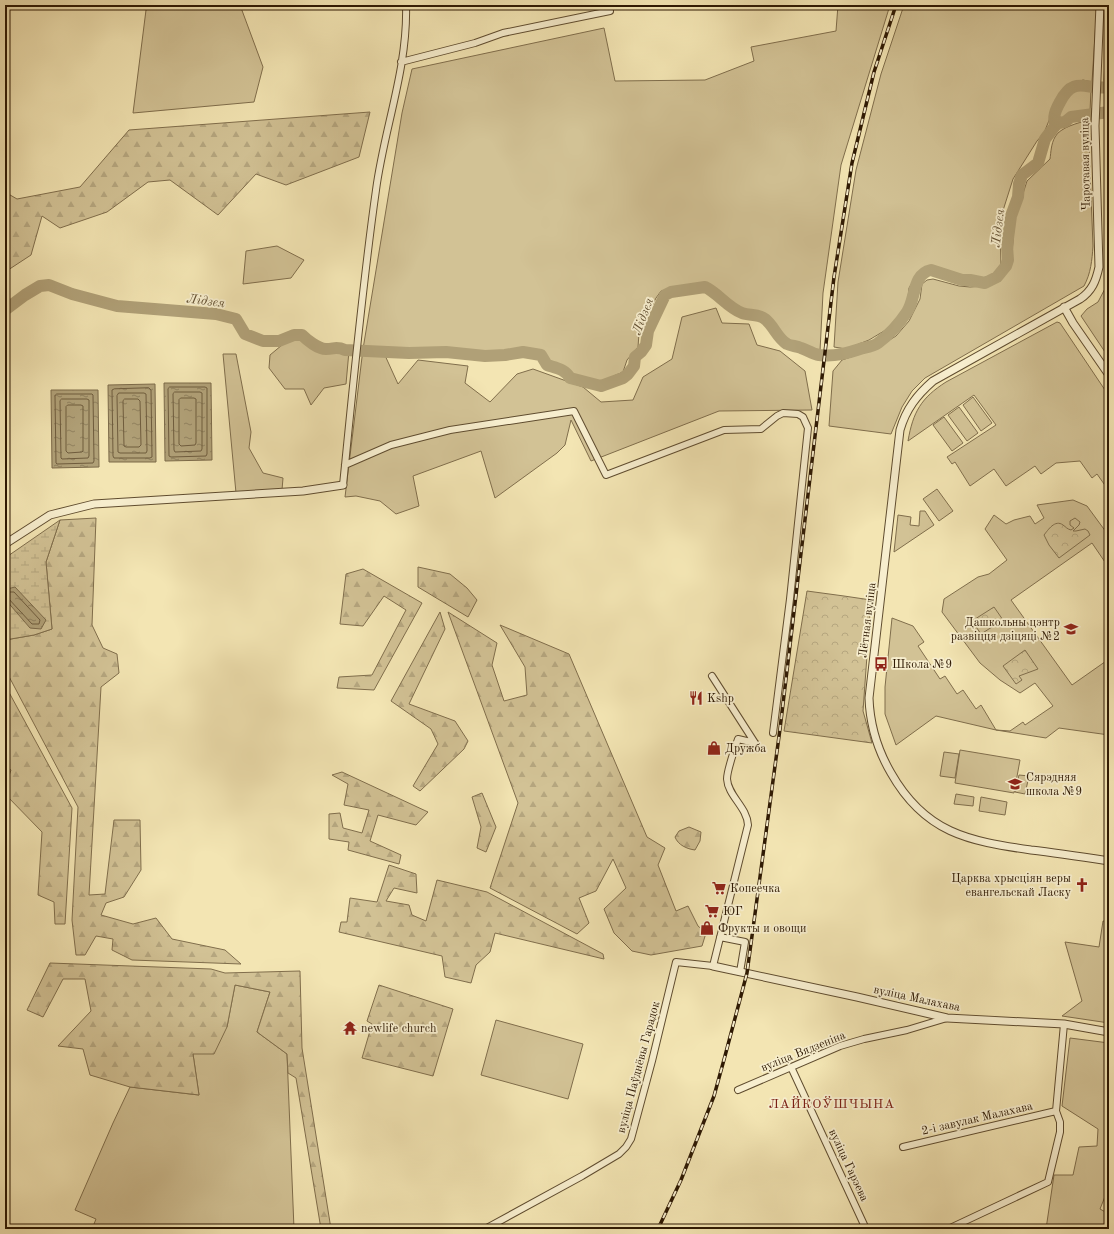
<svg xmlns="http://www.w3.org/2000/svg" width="1114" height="1234" font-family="'Old Standard TT',serif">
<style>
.green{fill:#d2c295;stroke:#806e4c}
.forest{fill:url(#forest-firs);stroke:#806e4c}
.wetland{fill:url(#wetland-marsh);stroke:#806e4c}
.park{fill:url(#park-crowns);stroke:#806e4c}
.water{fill:url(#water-ripples);stroke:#7c6a49}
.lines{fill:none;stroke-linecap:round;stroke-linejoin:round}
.shore{stroke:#6f5c3d;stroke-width:1}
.river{stroke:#b0a077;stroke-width:12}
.minor-casing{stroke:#5f4c2f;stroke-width:8}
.tertiary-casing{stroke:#5f4c2f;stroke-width:9}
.minor{stroke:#f7eece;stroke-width:6}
.tertiary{stroke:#f7eece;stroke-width:7}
.rail-casing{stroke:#2e1903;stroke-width:3.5}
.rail{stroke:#f7eece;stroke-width:2;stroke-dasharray:6;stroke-linecap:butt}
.labels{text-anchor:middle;stroke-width:3.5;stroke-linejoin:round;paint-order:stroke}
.street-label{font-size:12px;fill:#2e1903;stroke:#f7eece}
.poi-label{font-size:12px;fill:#2e1903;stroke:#f7eece;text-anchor:start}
.water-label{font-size:13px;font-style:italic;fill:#624f31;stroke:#f7eece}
.neighbourhood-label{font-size:13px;letter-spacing:1px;fill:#7a1f14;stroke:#f7eece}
</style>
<defs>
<pattern id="forest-firs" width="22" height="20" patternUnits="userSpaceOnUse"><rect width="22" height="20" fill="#d2c295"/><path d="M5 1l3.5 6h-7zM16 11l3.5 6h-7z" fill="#b5a67f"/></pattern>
<pattern id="wetland-marsh" width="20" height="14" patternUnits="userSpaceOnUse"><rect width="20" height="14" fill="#d2c295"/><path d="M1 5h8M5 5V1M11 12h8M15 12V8" fill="none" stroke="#b5a67f"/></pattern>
<pattern id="park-crowns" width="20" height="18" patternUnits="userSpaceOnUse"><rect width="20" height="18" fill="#d2c295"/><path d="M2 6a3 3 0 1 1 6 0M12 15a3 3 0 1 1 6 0" fill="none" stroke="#b5a67f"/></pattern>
<pattern id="water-ripples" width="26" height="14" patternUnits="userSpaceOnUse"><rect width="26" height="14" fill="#b0a077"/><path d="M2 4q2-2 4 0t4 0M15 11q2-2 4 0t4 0" fill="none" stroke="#90825f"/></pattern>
</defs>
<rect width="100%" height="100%" fill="#f3e5b3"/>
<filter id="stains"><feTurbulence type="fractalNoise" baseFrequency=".005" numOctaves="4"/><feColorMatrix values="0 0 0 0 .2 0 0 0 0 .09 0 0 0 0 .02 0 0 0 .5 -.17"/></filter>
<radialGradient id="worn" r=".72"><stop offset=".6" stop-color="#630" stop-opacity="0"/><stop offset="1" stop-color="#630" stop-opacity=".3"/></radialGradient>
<path class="green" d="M156,5H240L263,67L254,102L133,113L146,10Z
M838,5H890L841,165L823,293L820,351L789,343L775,326L763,318L745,313L729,305L714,290L706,285L661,291L656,298L639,333L638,347L627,360L623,372L595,384L574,378L562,368L549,366L542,355L534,351L525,350L504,353L445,349L383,351L398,384L418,360L468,366L465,383L490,402L517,374L533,369L583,387L601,402L633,400L643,377L672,359L682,317L716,308L722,323L749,324L757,345L780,351L805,371L812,410L719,411L591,461L571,420L565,445L557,453L495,498L481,451L413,476L419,506L396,514L380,501L356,496L345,497L363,349L402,113L412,69L604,28L615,81L705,80L754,61L751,47L836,31Z
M904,5H1097L1092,82L1083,80L1065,86L1056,103L1044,133L1037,141L1013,179L1000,220L1001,268L991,277L985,278H971L948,271L928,268L914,279L909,288L908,298L901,316L889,328L869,340L846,349L834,347L838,282L856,170L881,74Z
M1108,5H1109V84L1105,85L1104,80Z
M1079,88L1091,89L1090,112L1070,116L1056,123C1055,113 1062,97 1070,90C1072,88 1076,88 1079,88Z
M1088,120L1093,246C1092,260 1091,273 1084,286L925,378L912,391L902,407L891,434L829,426L833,371L842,360L875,349L896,336L909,321L920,299L922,284L927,280L933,279L959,286L970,287L985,286L995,283L1008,272L1012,259L1014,222L1027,181L1050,159C1051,152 1051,144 1055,137C1060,127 1079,123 1088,120Z
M277,246L304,260L291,278L243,284L246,251Z
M1109,281V358L1081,316L1087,309L1098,302Z
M1057,322L1060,323L1109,396V491L1097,474L1092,478L1080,461L1056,463L1041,474L1035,466L1006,486L994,469L970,486L955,462L952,464L947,457L996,425L974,395L908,441C913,412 921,398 946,382Z
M294,335H302L308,341L325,349L338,347L345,350L349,351L346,384L324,388L311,405L304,389H285L269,368L270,355Z
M223,354H236L251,432L249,448L263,473L283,478L282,490L236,493Z
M973,397L992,423L981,431L963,405Z
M959,407L978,433L967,441L948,415Z
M944,417L963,443L952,451L933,425Z
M937,489L953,511L939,521L923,499Z
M1073,500L1087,506L1109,536V568L1092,543L1011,600L1072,685L1109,659V735L1059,728L1046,738L996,730L936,716L896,745L885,714V687L892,618L913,626L924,642L918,646L940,679L945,676L957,694L963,690L976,709L981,705L996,730L1010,731L1023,722L1025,725L1053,706L1035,683L1020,693L1000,680L980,663L942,612L944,599L978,577L989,574L1007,560L985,529L994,515L1006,524L1014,520L1030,516L1035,524L1044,518L1037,505Z
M920,511H925L934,525L894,552L898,515L911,517L910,525L919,526Z
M960,750L1020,760L1014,793L955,783Z
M944,752L959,754L955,778L940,776Z
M1019,775L1029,776L1025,794L1015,792Z
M956,794L974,797L973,806L954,804Z
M981,797L1007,802L1005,815L979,811Z
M1103,921L1109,922V1023L1062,1016L1082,1001L1065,942L1099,947Z
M235,985L270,992L257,1032L287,1054L294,1229H92L96,1219L75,1210L113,1123L130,1087L199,1095L193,1054L227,1027Z
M496,1020L583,1044L568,1099L481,1075Z
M1070,1038L1109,1043V1193L1106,1194L1100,1209L1109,1214V1229H1046L1054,1175H1073L1079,1147L1097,1146L1098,1129L1062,1106Z"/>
<path class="forest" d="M370,112L359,157L286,185L256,174L218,215L170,180L148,182L107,212L60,228L42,216L31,255L5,272V192L17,199L80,187L129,130Z
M96,518L92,625L103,648L117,654L119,673L101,687L89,895L105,894L114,820H140L141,870L124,897L106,903L101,915L133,924L156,918L172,939L225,950L241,964L132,960L112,950L113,939L96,936L85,955H76L72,920L78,807L5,669V640L34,635L52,629L46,562L60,520Z
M418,567L450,574L467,588L477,600L468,617L418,587Z
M363,569L422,603L374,690L337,688L339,677L372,675L406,610L384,596L363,626L340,624L346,574Z
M440,612L445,629L409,704L455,721L468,741L464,749L420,791L413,786L438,744L431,729L391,701Z
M448,612L497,643L492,665L504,701L527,695L525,667L500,625L569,654L647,837L665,848L658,865L676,911L688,906L698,926L706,933L702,946L651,955L632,951L614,933L604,909L626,888L613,859L596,891L579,898L589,923L577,934L490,888L518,803Z
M5,685L72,808L65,924H55L54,902L38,895L42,832L5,794V787L11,770L5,766Z
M342,772L428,812L416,825L378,815L370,841L401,855L399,864L348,850L349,842L329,839V814L340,813L343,828L362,833L369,810L344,805L348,784L332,775Z
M482,793L496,827L486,852L477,848L481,827L472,797Z
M689,827L701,832L700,841L695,850C687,849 678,845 675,837L679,831Z
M389,865L416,874L417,893L394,888L386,901L409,905L412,915L426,921L437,880L487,892L603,954L604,959L495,933L490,952L476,965L471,983L445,977L442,956L339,932L341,922H347L350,898L377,902Z
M50,963L211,969L225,973L300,971L302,1048L331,1229H321L296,1078L288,1073L287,1054L257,1032L270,992L235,985L227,1027L214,1054H193L199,1095L130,1087L90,1075L83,1049L58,1046L91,1011L85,979H63L43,1017L27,1010Z
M379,985L453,1009L433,1076L362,1058L372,1024L367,1021Z"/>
<path class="wetland" d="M60,520L46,562L52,629L34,635L5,640V558Z"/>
<path class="park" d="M1075,518L1080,522L1079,525L1073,531H1076L1085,529L1088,531L1090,535L1059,558L1049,545L1044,535C1048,530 1055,519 1063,525C1066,527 1067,529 1071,530L1074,528L1070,525V521Z
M807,591L844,596L871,600L863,711L872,743L784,731Z
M994,607L1003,620L981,634L972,621Z
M1025,650L1038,669L1019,676L1022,680L1016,684L1003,666Z"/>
<path class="water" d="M164,383H211L212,460L165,461Z
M155,384L156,462H109L108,385Z
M51,390H98L99,467L52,468Z
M15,587L46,620L41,629L30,628L5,599L7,589Z"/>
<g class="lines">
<path class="shore" d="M170,387H205L207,388V454L206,456L171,457L169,456L168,389Z
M149,388L151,390L152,457L150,458H114L113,456L112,390L114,389Z
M175,392H200L202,393V449L201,451L175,452L174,450L173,394Z
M119,393H144L146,394L147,451L146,453H120L118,452L117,396Z
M57,394H92L93,395L94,461L93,463L57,464L56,463L55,396Z
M181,398H194L196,399V443L195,445L181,446L179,444V400Z
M62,399H87L89,400V456L88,458L62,459L61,458L60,401Z
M125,399H138L140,401L141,445L139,447H126L124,446L123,401Z
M68,405H81L83,406V451L82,452L68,453L66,451V407Z
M11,592H14L40,620L39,624H32L7,597V595Z"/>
<path class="river" d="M1055,126C1053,116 1055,111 1060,102C1074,74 1087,91 1109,87
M5,310L25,295L40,286L49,285L72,294L117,306L216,314L236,319L245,334L263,341H279L294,335H302C307,340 318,349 326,349C335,349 336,346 345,350L409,353L446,352L485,356L505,355L523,352L541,355L547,365C556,368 565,369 570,378L601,386L623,378L628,374L634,366L635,357L641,352L646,345L648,331L665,295L671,292L705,287C718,293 727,307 742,313C749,316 758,313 765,319C774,326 777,338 787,344C791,346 797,346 801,348C807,350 813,354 819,355C835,357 848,353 863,348C868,347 874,346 878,343C889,335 899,324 907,312C916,299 912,274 931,270L962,280H970L985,283L997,277L1006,266L1008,260L1007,246L1011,216L1018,197L1019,184L1022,175L1038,163L1045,139L1055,126L1059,123L1065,122L1071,117L1109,112"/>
<defs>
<path id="minor" d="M401,62L475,43L503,33L610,11
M345,465L391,445L450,430L574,411L606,475L724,430L761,429L777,416L783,413L798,414L803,417L808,428L790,599L773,733
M343,485C353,387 362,288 376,190C384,129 408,68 406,5
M712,676L755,743
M720,937L745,942L740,972
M791,1067L866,1229
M738,1090L840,1046L864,1039L907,1030L947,1018
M903,1147L1056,1111
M485,1229L582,1176L619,1154L626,1147L631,1139L652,1061L676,962L713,966L748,825C747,807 728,796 727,779C727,770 735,748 738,739L755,743
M948,1229L1048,1182L1060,1132V1122L1056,1111L1064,1024"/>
<path id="tertiary" d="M1100,5L1095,126L1099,267C1096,281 1092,291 1080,299L933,381C917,395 906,409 900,430L869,698C870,726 877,749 891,773C925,833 968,841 1031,850C1057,853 1083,857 1109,861
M1064,307L1073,323L1109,375
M5,544L50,515L94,504L303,491L343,485
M713,966L857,997L947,1018L1064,1024L1109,1032"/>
</defs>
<use href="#minor" class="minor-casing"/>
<use href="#tertiary" class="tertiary-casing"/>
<use href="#minor" class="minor"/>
<use href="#tertiary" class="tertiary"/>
<defs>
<path id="rail" d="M658,1229L681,1180L714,1096L725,1056L747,973L780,729L834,277L852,163L874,72L896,5"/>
</defs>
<use href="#rail" class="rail-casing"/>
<use href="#rail" class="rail"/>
</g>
<defs>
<symbol id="school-bare" viewBox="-9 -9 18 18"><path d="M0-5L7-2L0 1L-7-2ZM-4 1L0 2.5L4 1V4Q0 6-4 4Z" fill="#8f2418" stroke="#f7eece" stroke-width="2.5" paint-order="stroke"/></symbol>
<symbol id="bus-bare" viewBox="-9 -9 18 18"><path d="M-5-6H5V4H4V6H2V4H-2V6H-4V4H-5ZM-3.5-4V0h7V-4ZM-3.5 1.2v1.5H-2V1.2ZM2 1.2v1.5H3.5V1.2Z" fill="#8f2418" stroke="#f7eece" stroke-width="2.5" paint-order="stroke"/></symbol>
<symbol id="restaurant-bare" viewBox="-9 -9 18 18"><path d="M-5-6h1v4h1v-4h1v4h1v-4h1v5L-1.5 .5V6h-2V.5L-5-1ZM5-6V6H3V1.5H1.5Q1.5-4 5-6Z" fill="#8f2418" stroke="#f7eece" stroke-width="2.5" paint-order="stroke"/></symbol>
<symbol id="shop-bare" viewBox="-9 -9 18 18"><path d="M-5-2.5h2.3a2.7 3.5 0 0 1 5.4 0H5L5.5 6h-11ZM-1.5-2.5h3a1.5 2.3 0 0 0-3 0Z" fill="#8f2418" stroke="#f7eece" stroke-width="2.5" paint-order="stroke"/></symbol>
<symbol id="church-bare" viewBox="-9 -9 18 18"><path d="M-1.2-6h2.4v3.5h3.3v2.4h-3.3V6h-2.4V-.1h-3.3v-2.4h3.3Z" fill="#8f2418" stroke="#f7eece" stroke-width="2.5" paint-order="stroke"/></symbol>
<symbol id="supermarket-bare" viewBox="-9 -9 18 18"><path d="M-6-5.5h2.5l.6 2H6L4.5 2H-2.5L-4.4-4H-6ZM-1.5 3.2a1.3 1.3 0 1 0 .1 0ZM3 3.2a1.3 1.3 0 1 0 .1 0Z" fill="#8f2418" stroke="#f7eece" stroke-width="2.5" paint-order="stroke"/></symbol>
<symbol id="temple-bare" viewBox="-9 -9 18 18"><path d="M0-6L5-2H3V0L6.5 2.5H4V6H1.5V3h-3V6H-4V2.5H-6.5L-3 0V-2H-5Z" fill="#8f2418" stroke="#f7eece" stroke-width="2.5" paint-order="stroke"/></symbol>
</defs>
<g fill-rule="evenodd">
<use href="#school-bare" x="1061" y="619" width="20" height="20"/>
<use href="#bus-bare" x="871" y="654" width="20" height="20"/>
<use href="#restaurant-bare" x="686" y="688" width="20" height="20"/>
<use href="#shop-bare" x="704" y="738" width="20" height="20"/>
<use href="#school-bare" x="1005" y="774" width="20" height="20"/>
<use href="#church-bare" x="1072" y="875" width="20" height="20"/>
<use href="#supermarket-bare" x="709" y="878" width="20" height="20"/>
<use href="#supermarket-bare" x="702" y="901" width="20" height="20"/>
<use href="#shop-bare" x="697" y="918" width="20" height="20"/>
<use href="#temple-bare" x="340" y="1018" width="20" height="20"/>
</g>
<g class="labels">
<g class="street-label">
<text transform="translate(1085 164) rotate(-91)" y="4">Чаротавая вуліца</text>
<text transform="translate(867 620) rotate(-83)" y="4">Лётная вуліца</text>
<text transform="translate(917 998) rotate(12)" y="4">вуліца Малахава</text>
<text transform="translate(803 1051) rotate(-22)" y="4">вуліца Вядзеніна</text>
<text transform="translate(638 1067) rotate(-75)" y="4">вуліца Паўднёвы Гарадок</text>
<text transform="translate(977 1118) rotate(-13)" y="4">2-і завулак Малахава</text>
<text transform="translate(849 1165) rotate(65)" y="4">вуліца Гарэева</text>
</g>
<g class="poi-label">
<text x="1060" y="626" text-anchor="end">Дашкольны цэнтр<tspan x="1060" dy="14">развіцця дзіцяці №2</tspan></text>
<text x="892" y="668">Школа №9</text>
<text x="707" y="702">Kshp</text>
<text x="725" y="752">Дружба</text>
<text x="1026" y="781">Сярэдняя<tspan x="1026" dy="14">школа №9</tspan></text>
<text x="1071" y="882" text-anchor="end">Царква хрысціян веры<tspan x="1071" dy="14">евангельскай Ласку</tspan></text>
<text x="730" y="892">Копеечка</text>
<text x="723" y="915">ЮГ</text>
<text x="718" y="932">Фрукты и овощи</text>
<text x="361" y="1032">newlife church</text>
</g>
<g class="water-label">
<text transform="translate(997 228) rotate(-83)" y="5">Лідзея</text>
<text transform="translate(206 300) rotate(7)" y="5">Лідзея</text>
<text transform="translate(642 316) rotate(-69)" y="5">Лідзея</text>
</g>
<g class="neighbourhood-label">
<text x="832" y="1108">ЛАЙКОЎШЧЫНА</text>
</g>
</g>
<rect width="1114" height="1234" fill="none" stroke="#f3e5b3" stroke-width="20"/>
<rect x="6" y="6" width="1102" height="1222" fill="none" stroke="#2e1903" stroke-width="2"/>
<rect x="10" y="10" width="1094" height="1214" fill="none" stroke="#2e1903"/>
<rect width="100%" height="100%" filter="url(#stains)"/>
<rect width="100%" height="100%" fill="url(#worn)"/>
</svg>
